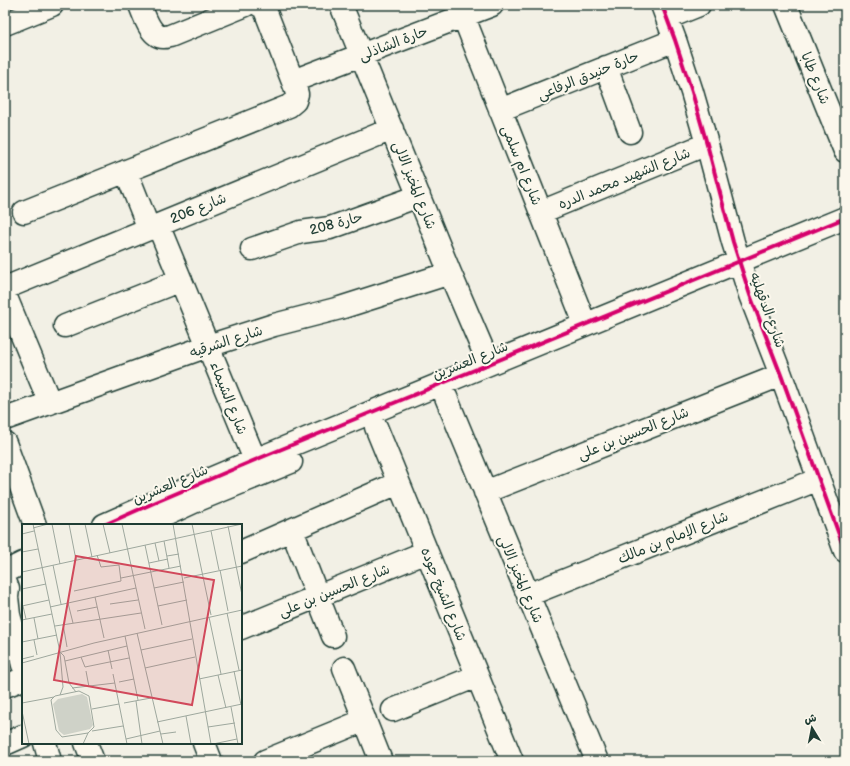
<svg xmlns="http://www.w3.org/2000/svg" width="850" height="766" font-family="'Balsamiq Sans','Playpen Sans Arabic',sans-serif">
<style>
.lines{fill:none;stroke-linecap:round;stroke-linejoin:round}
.minor-casing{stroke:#1f3d34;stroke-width:25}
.minor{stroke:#fbf7ec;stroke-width:22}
.cycleway-casing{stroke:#fbf7ec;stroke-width:6}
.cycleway{stroke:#d6006c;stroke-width:4}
.labels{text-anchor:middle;stroke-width:4;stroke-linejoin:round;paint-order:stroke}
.street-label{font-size:14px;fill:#1f3d34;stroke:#fbf7ec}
.inset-road{fill:none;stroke:#9ea89e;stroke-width:1}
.view{fill:#d1495b;fill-opacity:0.15;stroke:#d1495b;stroke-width:2}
.inset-edge{fill:none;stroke:#1f3d34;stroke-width:2}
</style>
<rect width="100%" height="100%" fill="#f2f0e5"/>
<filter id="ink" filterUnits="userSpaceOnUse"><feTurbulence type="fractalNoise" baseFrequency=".025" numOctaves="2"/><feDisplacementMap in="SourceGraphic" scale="8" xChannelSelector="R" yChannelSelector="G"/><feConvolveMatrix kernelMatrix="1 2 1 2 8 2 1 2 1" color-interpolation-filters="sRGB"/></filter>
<g filter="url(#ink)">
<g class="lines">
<defs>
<path id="minor" d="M140,5C144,15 151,38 164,37C166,37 168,36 170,36L246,5
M341,5L450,273L489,364
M459,5L585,324
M662,5L675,40L692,92L707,144L733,242L750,295L781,375L845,551
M786,5L845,151
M667,18L699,5
M5,24L52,5
M606,67L630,132
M293,81L492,5
M500,110L675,40
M126,171L149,229
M24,212L289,106L295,101L297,94L295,87L267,15L264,8L259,5
M541,212L707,144
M158,225L255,460
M252,249L301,232L330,228L419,196
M5,288L392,129
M5,295L50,403
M65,326L181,280
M446,397L597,761
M5,419L208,346L274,325L340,308L450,273
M376,427L512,761
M5,443L35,525
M485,492L781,375
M104,525L156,502L255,460L845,218
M144,525L198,500L291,462
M292,530L333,636
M241,552L398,483
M5,572L23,563
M5,581L8,589L7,597L9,615L23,665
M528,595L819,479
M241,628L426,552
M344,668L381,761
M5,686L23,679
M393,710L477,676
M45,743L50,761
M86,743L93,761
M204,743L211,761
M5,744L23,736
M265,761L365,720"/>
</defs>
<use href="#minor" class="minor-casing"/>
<use href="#minor" class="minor"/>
<defs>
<path id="cycleway" d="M662,5L675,40L692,92L707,144L733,242L750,295L781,375L845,551
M104,525L156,502L255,460L845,218"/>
</defs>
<use href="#cycleway" class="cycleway-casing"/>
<use href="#cycleway" class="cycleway"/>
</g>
</g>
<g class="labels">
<g class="street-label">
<text transform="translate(393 43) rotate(-21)" y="5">حارة الشاذلى</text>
<text transform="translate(588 75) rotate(-22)" y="5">حارة حنيدق الرفاعى</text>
<text transform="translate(816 78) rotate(68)" y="5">شارع طابا</text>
<text transform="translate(522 165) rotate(68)" y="5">شارع ام سلمى</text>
<text transform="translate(624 178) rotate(-22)" y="5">شارع الشهيد محمد الدره</text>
<text transform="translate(415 185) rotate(68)" y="5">شارع المخبز الالى</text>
<text transform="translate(198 208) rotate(-22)" y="5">شارع 206</text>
<text transform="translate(336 223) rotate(-15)" y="5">حارة 208</text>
<text transform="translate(768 310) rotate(70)" y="5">شارع الدقهليه</text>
<text transform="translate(226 341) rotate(-18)" y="5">شارع الشرقيه</text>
<text transform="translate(470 360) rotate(-22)" y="5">شارع العشرين</text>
<text transform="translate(229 398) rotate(68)" y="5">شارع الشيماء</text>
<text transform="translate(633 433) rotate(-22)" y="5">شارع الحسين بن على</text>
<text transform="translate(170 484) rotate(-23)" y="5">شارع العشرين</text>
<text transform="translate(673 537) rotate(-22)" y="5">شارع الإمام بن مالك</text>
<text transform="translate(521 579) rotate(67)" y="5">شارع المخبز الالى</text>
<text transform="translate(334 590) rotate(-22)" y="5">شارع الحسين بن على</text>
<text transform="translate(444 594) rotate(68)" y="5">شارع الشيخ جوده</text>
</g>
</g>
<g transform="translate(22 524)">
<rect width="220" height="220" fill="#f2f0e5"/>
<path d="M60,170L65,173L71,201L68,205L42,211L37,207L31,180L36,175Z" fill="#cfd2c8"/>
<path class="inset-road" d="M11,0L38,128L41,163L38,171M30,0L38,40M47,0L54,36M63,0L70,33M81,0L88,29M100,0L123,105M151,0L189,220M170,0L189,91M206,2L220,71M11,4L26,0M189,7L197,46M0,10L12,7M142,17L147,44M133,19L137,37M123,21L140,101M0,28L16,25M145,32L157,30M127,39L146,35M31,41L39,80M198,46L206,87M0,48L220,0M99,54L159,42M162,54L220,42M132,64L162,58M0,65L24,60M52,67L99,57L97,41L79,43L75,31M73,73L82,114M46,79L51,99M88,80L116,76M0,82L27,76M1,82L4,95M136,82L165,76M28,83L114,64M55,87L75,83M205,89L217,146M187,93L199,150M12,94L16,115M0,96L30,90M41,100L45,123M33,102L119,89M115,109L141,220M103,112L116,176M12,116L15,131M0,118L35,111M86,126L90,145M119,126L170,115M38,128L42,132L47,159L54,168M59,133L63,143L107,134M0,135L12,132M43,137L105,122M0,139L72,119L220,86M123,144L173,133M64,147L67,163M212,147L219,181M91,150L105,220M196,151L204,184M177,155L220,146M97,158L112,155M50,164L93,159M57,167L67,172L72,203L66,209L40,213L34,206L29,176L33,172ZM114,177L120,220M0,179L32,173M102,179L129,174M209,183L216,220M70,185L97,180M0,187L7,220M164,192L169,220M135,198L220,180M186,203L213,199M70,207L101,202M139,210L154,208M104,215L138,207M61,220L66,209M191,220L215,215"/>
<path class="view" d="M54,32L192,56L170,181L32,156Z"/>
<rect width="220" height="220" class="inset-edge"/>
</g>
<rect width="850" height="766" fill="none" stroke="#fbf7ec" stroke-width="20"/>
<rect x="10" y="10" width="830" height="746" fill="none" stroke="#1f3d34" stroke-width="1.5" filter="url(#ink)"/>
<g transform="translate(812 728) rotate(350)" stroke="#fbf7ec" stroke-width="3" paint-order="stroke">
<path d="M0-3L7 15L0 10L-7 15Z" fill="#1f3d34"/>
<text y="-6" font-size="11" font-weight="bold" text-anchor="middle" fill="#1f3d34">ش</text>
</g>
</svg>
